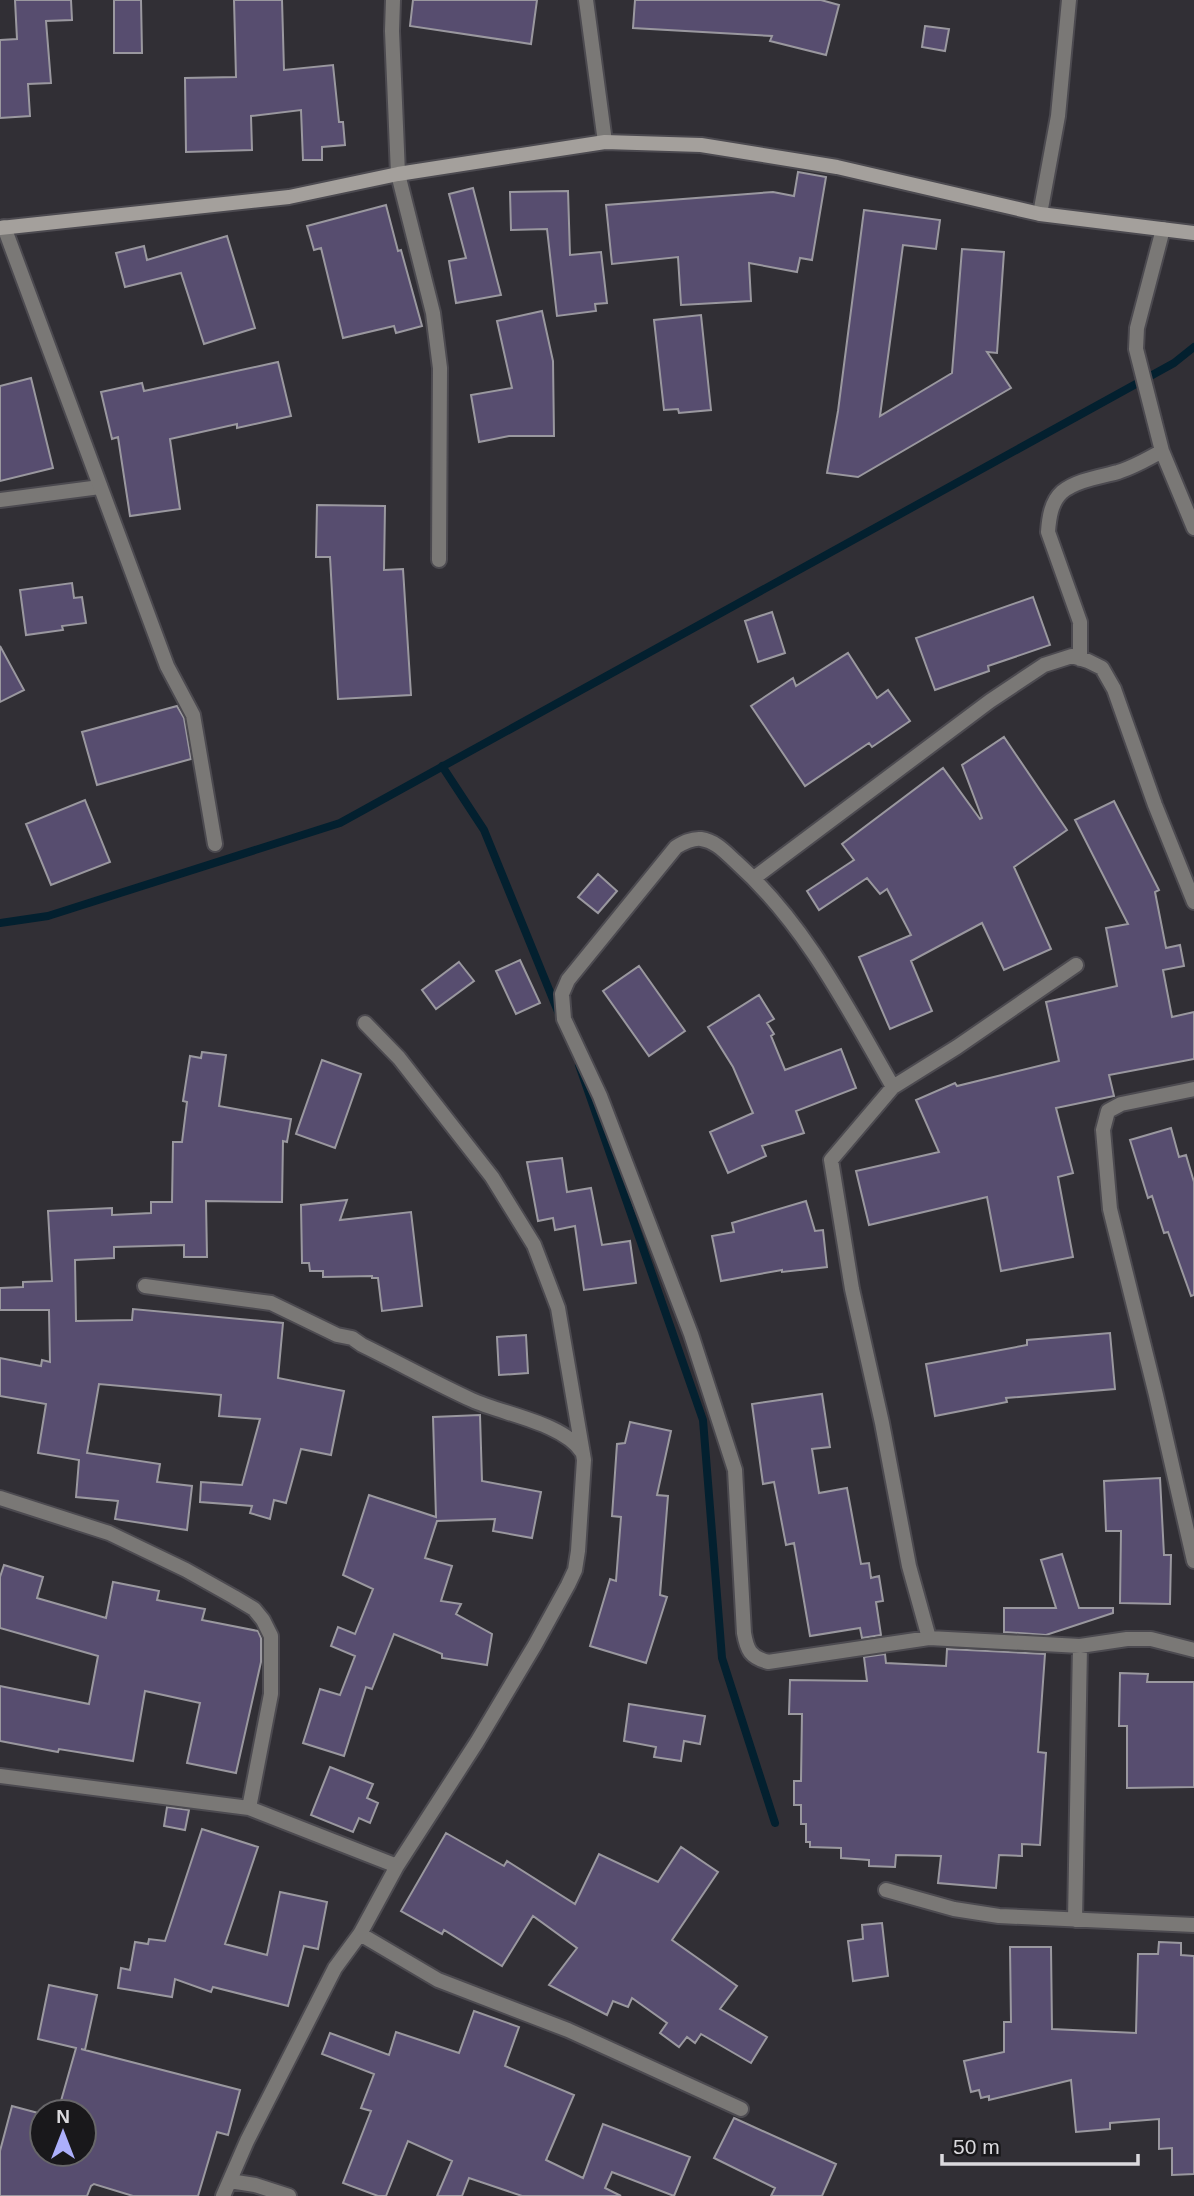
<svg xmlns="http://www.w3.org/2000/svg" width="1194" height="2196" font-family="Helvetica,sans-serif">
<style>
.lines{fill:none;stroke-linecap:round;stroke-linejoin:round}
.stream{stroke:#03202f;stroke-width:8}
.building{fill:#574d6f;stroke:#9a989f;stroke-width:2}
.lane-casing{stroke:#4c4a50;stroke-width:18}
.street-casing{stroke:#4c4a50;stroke-width:18}
.secondary-casing{stroke:#4c4a50;stroke-width:18}
.lane{stroke:#7a7876;stroke-width:14}
.street{stroke:#7a7876;stroke-width:14}
.secondary{stroke:#a4a09c;stroke-width:14}
</style>
<rect width="100%" height="100%" fill="#312f35"/>
<g class="lines">
<path class="stream" d="M442,766L484,830L559,1014
M0,923L48,916L340,823L1174,363L1194,347
M579,1065L703,1420L722,1658L775,1823"/>
</g>
<path class="building" d="M15,0H71L72,20L46,21L51,83L28,84L30,116L0,118V40L17,39Z
M114,0H141L142,53H114Z
M234,0H282L284,70L333,65L339,122H343L345,145L322,147V160H303L301,110L251,116L252,150L186,152L185,78L236,77Z
M413,0H537L531,44L410,26Z
M635,0H821L839,5L826,55L770,41L772,36L633,28Z
M925,26L949,29L945,51L922,47Z
M798,172L826,177L812,260L800,258L797,272L749,263L751,301L681,305L678,257L612,264L606,205L773,192L794,196Z
M473,188L501,295L456,303L449,261L466,258L449,194Z
M568,191L570,255L601,252L607,303L595,304L596,311L557,316L547,229L511,230L510,192Z
M386,205L398,251L401,250L422,326L396,333L394,326L343,338L321,248L314,250L307,226Z
M864,210L940,220L936,249L903,245L880,416L952,373L962,249L1004,252L997,353L987,352L1011,388L858,477L827,473L838,411Z
M227,236L255,328L204,344L181,273L125,287L116,253L144,246L147,260Z
M542,311L553,361L554,436H509L479,442L471,395L512,388L497,321Z
M701,315L711,410L679,413L678,409L664,410L654,320Z
M278,362L291,416L237,428V424L170,439L180,509L130,516L118,437L112,439L101,392L142,383L144,391Z
M31,378L53,468L0,481V386Z
M317,505L385,506L384,570L403,569L411,695L338,699L330,557H316Z
M72,583L74,598L82,597L86,623L62,626L63,630L26,635L20,590Z
M1033,597L1050,645L988,666L989,671L935,690L916,638Z
M772,612L785,653L758,662L745,621Z
M0,646L24,690L0,702Z
M848,653L877,698L888,690L910,721L872,747L869,743L805,786L751,706L793,678L796,686Z
M177,706L184,718L191,759L97,785L82,732Z
M1004,737L1067,830L1014,867L1051,949L1004,970L982,923L911,961L932,1011L890,1029L859,957L911,935L887,889L880,894L867,878L819,910L807,891L854,860L842,844L943,768L980,819L982,818L962,765Z
M85,800L110,862L51,885L26,824Z
M1114,801L1159,890L1155,892L1166,948L1180,945L1184,966L1163,970L1172,1017L1194,1012V1059L1109,1075L1114,1096L1056,1108L1073,1173L1058,1177L1073,1257L1001,1271L987,1197L869,1225L856,1171L939,1152L916,1100L955,1083L957,1086L1059,1061L1046,1002L1117,986L1106,928L1128,924L1075,820Z
M598,874L617,891L598,913L578,897Z
M520,960L540,1003L516,1014L496,971Z
M459,962L474,981L436,1009L422,990Z
M639,966L685,1031L649,1056L603,991Z
M759,995L774,1019L767,1023L774,1034L771,1036L785,1070L841,1049L856,1088L796,1111L804,1133L762,1146L766,1156L728,1173L710,1132L753,1113L733,1067L708,1027Z
M202,1052L226,1055L219,1106L291,1119L287,1142L283,1141L282,1202L206,1201L207,1257H184V1245L114,1247V1258L75,1260L76,1321L132,1320L133,1309L283,1323L278,1378L344,1391L331,1455L301,1449L286,1503L274,1500L270,1519L250,1513L252,1506L200,1502L201,1482L242,1485L260,1419L219,1416L221,1395L99,1384L87,1453L160,1464L157,1482L192,1486L187,1530L115,1519L118,1501L76,1497L79,1460L38,1453L46,1404L0,1396V1358L41,1366L42,1360L50,1362L49,1310H0V1288L23,1287V1282L52,1281L48,1211L112,1208V1215L151,1213V1202H172L173,1142H182L187,1102L183,1101L190,1056L201,1058Z
M322,1060L361,1074L335,1148L296,1134Z
M1171,1128L1179,1157L1186,1155L1194,1182V1295L1191,1296L1168,1232L1164,1233L1152,1196L1148,1198L1130,1140Z
M562,1158L567,1192L591,1188L602,1245L630,1241L636,1283L584,1290L575,1226L555,1230L553,1218L538,1221L527,1162Z
M347,1200L340,1220L411,1212L422,1306L382,1311L378,1278H372V1276L323,1277V1271H310L309,1263H302L301,1205Z
M806,1201L815,1231L823,1230L827,1267L782,1272V1270L721,1281L712,1236L734,1232L732,1223Z
M1110,1333L1115,1389L1006,1398L1007,1402L935,1416L926,1364L1027,1345V1340Z
M526,1335L528,1373L499,1375L497,1337Z
M822,1394L830,1447L812,1449L819,1493L847,1488L861,1564L869,1563L871,1578L879,1576L883,1601L876,1602L881,1635L862,1638L860,1628L810,1636L794,1543L786,1545L774,1482L763,1484L752,1404Z
M480,1415L482,1481L541,1492L532,1538L493,1531L495,1519L437,1521L425,1558L452,1566L441,1601L461,1604L456,1614L492,1634L487,1665L442,1658V1654L394,1634L372,1689L366,1687L344,1756L303,1743L320,1689L340,1695L355,1656L331,1646L338,1627L355,1634L373,1589L343,1575L369,1495L436,1517L433,1417Z
M630,1422L671,1431L657,1495L668,1496L660,1595L667,1597L646,1663L590,1646L610,1579L616,1581L621,1517L612,1516L617,1444L625,1443Z
M1160,1478L1164,1555H1171L1170,1604L1120,1603L1121,1531H1106L1104,1481Z
M1062,1554L1079,1608H1113V1613L1046,1635L1004,1632V1608H1056L1041,1560Z
M4,1565L43,1577L37,1598L106,1618L113,1582L159,1591L157,1600L205,1609L202,1620L258,1631L261,1638V1662L236,1773L187,1763L200,1703L145,1691L133,1761L59,1749L58,1752L0,1741V1686L89,1704L98,1656L0,1628V1577Z
M947,1649L1045,1654L1038,1752L1046,1753L1040,1845L1022,1844V1856L999,1855L996,1888L938,1883L941,1856L896,1855L895,1867L869,1866V1860L841,1858V1848L810,1847V1842H806V1824H801V1805H794V1781H801L802,1714H789L790,1680L867,1681L864,1657L885,1654L886,1663L946,1666Z
M1120,1673L1148,1674L1147,1682H1194V1787L1127,1788V1726H1119Z
M629,1704L705,1716L700,1744L684,1741L681,1761L654,1757L656,1747L624,1741Z
M330,1767L373,1784L367,1798L378,1803L370,1823L359,1818L353,1832L311,1815Z
M167,1807L189,1810L185,1830L164,1826Z
M202,1829L258,1847L225,1944L267,1955L280,1892L327,1902L318,1949L304,1946L288,2006L213,1987L211,1992L175,1979L172,1997L118,1988L121,1968L130,1970L135,1942L148,1944L149,1939L165,1941Z
M446,1833L504,1866L507,1861L575,1904L599,1854L658,1882L681,1847L718,1872L672,1940L737,1986L720,2009L767,2037L751,2063L701,2034L695,2043L687,2037L679,2047L660,2033L667,2023L632,1998L628,2007L613,2001L607,2015L549,1985L577,1948L533,1916L502,1966L444,1930L442,1934L401,1911Z
M882,1923L888,1976L853,1981L848,1941L863,1939L862,1925Z
M1159,1942L1181,1943V1955L1194,1956V2174L1172,2175V2148L1159,2149V2119L1110,2123V2129L1076,2132L1071,2080L989,2100V2096L981,2098L979,2090L971,2092L964,2061L1004,2052V2022H1011L1010,1947H1051L1052,2029L1136,2033L1138,1954H1158Z
M49,1985L97,1995L85,2050L81,2049L240,2090L228,2135L217,2132L198,2196H133L94,2184L91,2186L87,2196H0V2151L12,2106L42,2114V2154H84V2112L59,2108L76,2048L38,2039Z
M474,2011L519,2027L505,2066L574,2095L546,2160L583,2178L603,2124L690,2157L674,2196L612,2172L605,2188L621,2196H522L469,2178L462,2196H437L452,2161L408,2141L386,2196H378L343,2183L371,2111L361,2108L374,2074L322,2054L330,2033L389,2055L396,2032L459,2053Z
M734,2118L836,2164L822,2196H771L775,2188L714,2158Z"/>
<g class="lines">
<defs>
<path id="lane" d="M0,500L100,487"/>
<path id="street" d="M393,0L392,31L398,174L433,313L440,368L439,560
M586,0L605,142
M1040,214L1058,116L1069,0
M4,227L167,666L193,715L215,844
M1163,229L1137,328L1136,349L1162,451L1194,528
M1080,659V622L1048,532C1049,518 1051,502 1062,492C1077,480 1100,477 1118,472C1134,467 1148,459 1162,451
M754,878L990,701L1044,665L1072,656L1088,661L1102,668L1114,689L1155,805L1194,902
M893,1087C847,1007 806,925 736,862C726,853 716,841 701,839C692,838 683,843 676,847L568,980L562,994L564,1019L600,1096L691,1334L735,1470L744,1633C747,1650 750,1657 768,1662L929,1638L1080,1646L1127,1639H1151L1194,1650
M1194,1089L1121,1104L1108,1111L1103,1130L1110,1209L1156,1395L1194,1561
M145,1286L271,1303L337,1335L352,1338L362,1345C399,1363 435,1383 472,1400C502,1414 564,1423 582,1452
M0,1498L109,1533L186,1570L234,1597L254,1609L263,1620L271,1636V1694L249,1808L397,1866
M929,1638L909,1566L882,1423L852,1289L831,1160L893,1087L957,1047L1076,965
M0,1776L249,1808
M886,1890L954,1909L999,1916L1194,1925
M1075,1920L1080,1646
M360,1934L438,1980L568,2030L741,2109
M230,2181L255,2185L289,2196
M223,2196L247,2141L335,1968L360,1934L397,1866L477,1742L535,1645L568,1585L575,1570L578,1551L584,1460L558,1308L534,1245L492,1177L399,1058L365,1023"/>
<path id="secondary" d="M0,228L289,197L398,174L605,142L701,145L837,167L1040,214L1194,233"/>
</defs>
<use href="#lane" class="lane-casing"/>
<use href="#street" class="street-casing"/>
<use href="#secondary" class="secondary-casing"/>
<use href="#lane" class="lane"/>
<use href="#street" class="street"/>
<use href="#secondary" class="secondary"/>
</g>
<g transform="translate(63 2133)"><circle r="33" fill="#19181b" stroke="#676669" stroke-width="2"/>
<path d="M0-5L12 26L0 18L-12 26Z" fill="#acaffb"/>
<text y="-10" font-size="19" font-weight="bold" text-anchor="middle" fill="#dbdade">N</text>
</g>
<path d="M942 2154v10h196v-10" fill="none" stroke="#dbdade" stroke-width="3.5"/>
<text x="953" y="2154" font-size="21" fill="#dbdade" stroke="#19181b" stroke-width="5" paint-order="stroke">50 m</text>
</svg>
